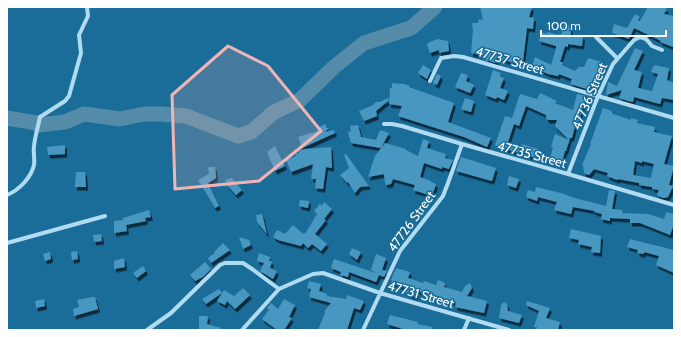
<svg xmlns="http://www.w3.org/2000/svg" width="681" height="337" font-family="Cabin,sans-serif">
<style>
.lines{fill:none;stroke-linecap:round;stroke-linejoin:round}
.river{stroke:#538ba8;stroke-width:15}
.building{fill:#4797c1;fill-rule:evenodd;filter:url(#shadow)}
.minor{stroke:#b0dbf1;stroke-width:4}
.marked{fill:#f1b4b4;fill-opacity:0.2;stroke:#f1b4b4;stroke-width:3;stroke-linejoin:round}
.labels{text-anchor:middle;stroke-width:3;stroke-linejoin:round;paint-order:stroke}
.street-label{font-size:13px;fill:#fff;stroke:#1a6c99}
</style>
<defs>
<filter id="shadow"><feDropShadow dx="2" dy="3.5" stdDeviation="0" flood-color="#0009"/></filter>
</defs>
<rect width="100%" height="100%" fill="#1a6c99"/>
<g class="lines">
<path class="river" d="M7,118L37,123L38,125L65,122L84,114L120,119L144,114H161L186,116L238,136L251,132L274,112L300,100L334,67L364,43L411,28L435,7"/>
</g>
<path class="building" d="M480,7H532L529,17L534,18L533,29L527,28L523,61H522L520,65L498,58L496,63L485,60L487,56L471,53L473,30L472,23H478L479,19L483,20Z
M648,7H663L667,9L664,14L674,16L673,47L660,42L661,41L634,28L629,39L612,33L614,24L627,28L635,14L640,17L638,20L640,21Z
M570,25L571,35L583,36L582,46L568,44V47L565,46L560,62H563L562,65L575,71L576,69H578V67H584L588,58L602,62L598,72L601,73L594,91L570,84L572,79L559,74L558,76L548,74L532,66L535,57L551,65L556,48V46L539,41L541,32L547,34V32L559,35V34H562L561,26Z
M437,39L448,41L449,51L439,53V50L430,53L427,45L428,43Z
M635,48L643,51L634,70L642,72L638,88L652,91L658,74L651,72L654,65L669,68L667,80L674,83V100L662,98L660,104L634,97L633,102L628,101L619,98L622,90L606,95L608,82L617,86Z
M423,65L431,70L427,79L418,73Z
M493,70L501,73L500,76L504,78L500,88L508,91L504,100L497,97L496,99L485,95Z
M461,73L468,75L466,81L474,85L470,93L455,87Z
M437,74L441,76L437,85L433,83Z
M392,83L404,84L410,86L409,87L454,103L448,122L491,138L487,147L464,137L398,116L402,106L389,104L390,88H392Z
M540,93L557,101L555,103L573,110L577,94L586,96L578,123L576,122L572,138H570L566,151H565L561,165L549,161L553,148L551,147L555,134L569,140L555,126L557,120H548L546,118V115L526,106L519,126L514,124L508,142L521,146L522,144L538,149L537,158L512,151L495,145L505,116L512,118L520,94L537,99Z
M388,98L389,100L376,111L377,116L364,121L359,111L373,105L376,102H380Z
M465,98L474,101L471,112L461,109Z
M603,108L612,111V113L613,114L631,120V118L638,120L637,123L655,127L654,132L672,136L664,164L674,166L669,185L673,186L668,197L663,198L657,195L659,190L652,189V187L639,185V183L618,179L617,180L607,176L608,173L594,169L589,175L584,173L583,165H582L591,144H590ZM635,161L642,163V161L654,164L651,178L633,175Z
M325,124L327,128H329L325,132L334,130L335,133L302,148L298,137L321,130L319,127Z
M358,125L361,137L376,140L380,130L389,133L381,148L351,143L348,132L351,131L350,126Z
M423,139L429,141L427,148L446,154L445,158L453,160L449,169L442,167V169L424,163L420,177L431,181V182L436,184L432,196L413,190L415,185L393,179L391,184L386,185L385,183L384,174L368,177L375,156L385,143L406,149V150L418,156Z
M65,145V154L48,155L47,147Z
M275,146L285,166L275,171L267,152Z
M331,147L332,168L326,167L323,189L315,188L316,179H311L313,164L291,172L286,160L296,156L295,154L299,153V151L305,149Z
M346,154L369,186L360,187L355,193L348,182L347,183L340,175L349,168L344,155Z
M461,157L496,168L492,181L456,171Z
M208,167H215L216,178L208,183L219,206L215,208L198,180L209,174Z
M76,172H85L86,187H75Z
M509,176L519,179L516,188L507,185Z
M232,178L242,190L236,195L227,185L225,180Z
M536,187L561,193L575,198L606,206L609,190L615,191L612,209L623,210L622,213L648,214L664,219L666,212L674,214V224L670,235L640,223H630V219L610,218V221L601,219L602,214L594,212L595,211L573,207L571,214L554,210L557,202L538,197L537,201L526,197L528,190L535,192Z
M300,200L309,201L308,208L299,206Z
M324,202L332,209L324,219L326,220L315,234L327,244L321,251L312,244L308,248L303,243L301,246L278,240L273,237L277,230L285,234L293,225L303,234L304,232L305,234L317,214L314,211L320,204L322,206Z
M149,210L151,217L145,218L146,221L126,225L127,231L114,233V221L123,220V218Z
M262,214L267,234L257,222L256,215Z
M571,229L601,236L600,253L591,252L592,247L578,244L579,240L569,238Z
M101,234L102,241L94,242L93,235Z
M239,237L249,240L251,245L243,249Z
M630,239L674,250V273L656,265L659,256L644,252V254L637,253L638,250L627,247Z
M223,243L230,250L211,263L208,258L215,253L214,252Z
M352,248L361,252L357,260L349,254Z
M77,251L78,259L72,260L71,252Z
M50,252L51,259L45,261L43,254Z
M259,253L270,257L269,261H272L270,268L277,271L273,279L260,271L264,263L257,261Z
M376,254L386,258L382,270L387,271L384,277L379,275L376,282L349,272L348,277L340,275L341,272L331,268L334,259L376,273L371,270Z
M124,258L125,267L114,269V261Z
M205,262L211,269L203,277L195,281L190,275Z
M143,266L146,271L137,278L133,273Z
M396,268L410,272L408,278L423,283L424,281L436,285L438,280L445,283L444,287L462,292L465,286L470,283L472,288L467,296L487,301L484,313L455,307L456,303L417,291L416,297L406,293L408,288L391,284L392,280H391L394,272H395Z
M309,281L321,284L319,291L327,294V296L346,299L347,295L364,301L360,310L354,308L347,330H318L325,313L324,312L331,303L309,297L311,289L307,288Z
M243,288L250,295L235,309L227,301L225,305L217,301L224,290L234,296Z
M219,289L222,293L206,304L202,299Z
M92,297H95L98,309L74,316L73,309L79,307L77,300Z
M44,299L45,306L36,308L35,301Z
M284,299L295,305L289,317L292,318L284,330H277L262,319L269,310L267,308L271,303L278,309Z
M527,301L550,308L546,318L560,322L558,330H536L537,327H534L539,311L526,305Z
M504,302L507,304L508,311L522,315L519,323L499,318L501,305Z
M390,315L418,322L417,324L432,327V330H406L387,324Z
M199,316H208L207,324L221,328L220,330H199Z"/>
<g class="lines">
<path class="minor" d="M596,37L617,58
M430,81L441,58L454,56L463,57L674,118
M384,124H392L402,126L462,144L568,174L674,205
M568,174L598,96L613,64L634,40L640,37L646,39L652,46L662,50
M7,195C19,190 31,178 34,165C35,159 33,152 34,146C35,136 38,127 40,117L65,101L69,96L81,53L79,35L88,16L87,7
M7,243L105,216
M147,330L171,313L220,265L225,263H243L252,269L279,289L313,274L323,273L380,293L509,330
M242,330L279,289
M363,330L400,251L443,196L448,183L462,144
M464,330L469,318"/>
</g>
<path class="marked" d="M228,46L268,66L321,131L259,181L175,189L172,95Z"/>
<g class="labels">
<g class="street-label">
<text transform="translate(510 60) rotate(16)" y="5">47737 Street</text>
<text transform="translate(589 96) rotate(-67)" y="5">47736 Street</text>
<text transform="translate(532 154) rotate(15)" y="5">47735 Street</text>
<text transform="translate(411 221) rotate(-54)" y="5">47726 Street</text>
<text transform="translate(421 294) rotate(16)" y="5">47731 Street</text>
</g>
</g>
<rect width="681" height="337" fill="none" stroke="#ffffff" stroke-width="16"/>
<path d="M541 30v6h125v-6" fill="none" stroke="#ffffff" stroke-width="2"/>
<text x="547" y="30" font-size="12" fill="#ffffff" stroke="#1a6c99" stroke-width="3" paint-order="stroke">100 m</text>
</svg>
